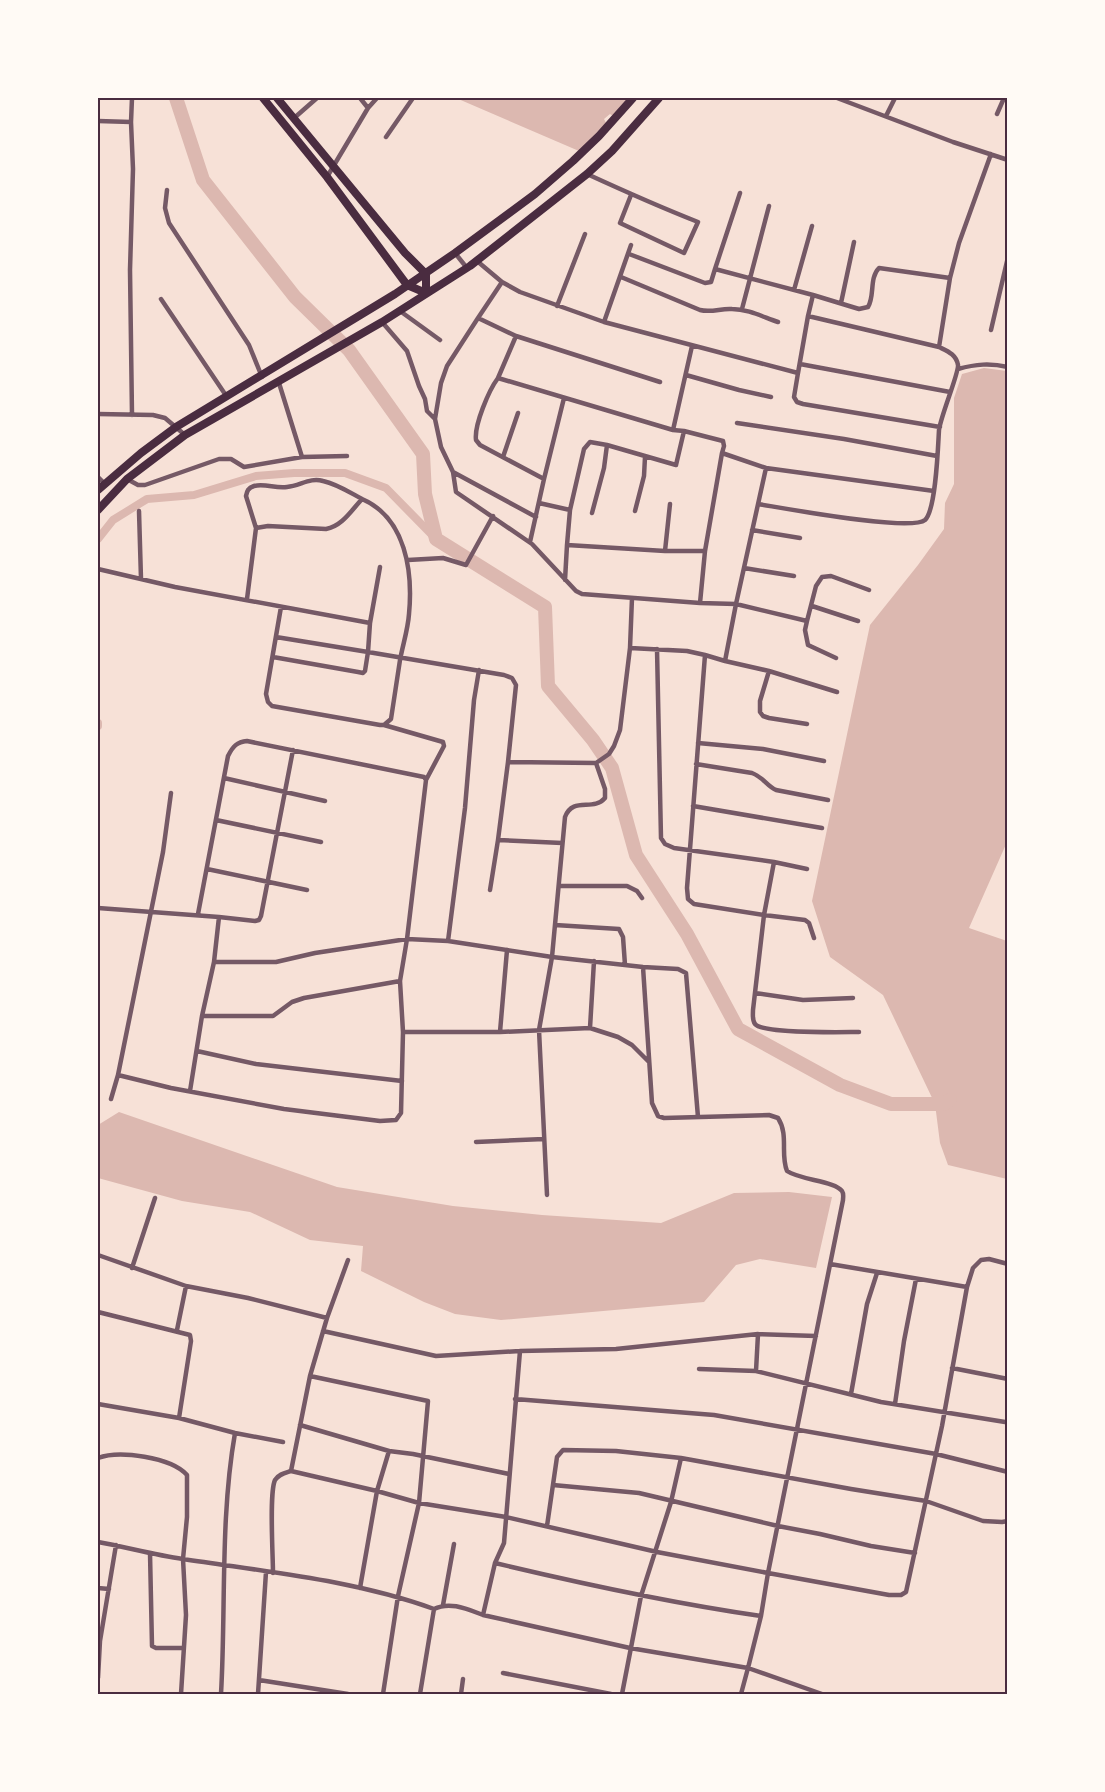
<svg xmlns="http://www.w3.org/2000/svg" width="1105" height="1792" font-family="Roboto,sans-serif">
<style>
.water{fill:#dcb8b0}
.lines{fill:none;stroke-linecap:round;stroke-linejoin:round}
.canal{stroke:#dcb8b0;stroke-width:8}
.river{stroke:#dcb8b0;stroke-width:14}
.minor{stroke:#755966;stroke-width:4.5}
.primary{stroke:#4a2c40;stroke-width:8}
.neatline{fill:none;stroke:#4a2c40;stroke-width:2}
</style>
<rect width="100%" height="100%" fill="#f7e1d7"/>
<path class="water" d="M456,98H629L613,116L610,114L604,119L606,123L579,151Z
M984,368L1007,371V842L969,928L1007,941V1179L948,1165L940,1143L935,1104L883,995L830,957L812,901L870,625L918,565L944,529L945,503L954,484V398L962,374Z
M119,1112L337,1187L453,1206L542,1215L661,1223L734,1193L789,1192L832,1197L816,1268L760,1259L736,1265L704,1302L501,1320L455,1314L424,1302L361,1271L363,1246L310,1240L250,1212L182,1201L98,1178V1125Z"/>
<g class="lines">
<path class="canal" d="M98,539L113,520L147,499L194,495L256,476L294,473H345L386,488L436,539
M98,723V726"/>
<path class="river" d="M176,98L203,180L295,297L349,350L423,454L425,494L436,539L545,607L548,686L593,740L612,768L636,855L687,934L738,1029L840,1085L891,1104H943L950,1100"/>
<path class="minor" d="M360,98L368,108L377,98
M837,98L953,142L1008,160
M997,114L1004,98
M886,116L895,98
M293,119L317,98
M98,121L131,122L132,98
M131,122L133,169L130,270L132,415
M386,137L413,98
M587,174C624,191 660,207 698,222L684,253L620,223L631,195
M327,177L368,108
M167,190L165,208L169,223L249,345L262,377
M740,193L715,269L813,295
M455,253L467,268
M629,254L705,283L711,282L715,269
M477,261L502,282L520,292L604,322L798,373L808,316L939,347
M621,277L700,310C712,313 721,308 732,309C748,309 763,317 778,322
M502,282L478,318L516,336L498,378L673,430L684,431
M794,290L812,226
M161,299L227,397
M841,303L854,242
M557,306L585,234
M742,309L769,206
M400,311L440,340
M808,316L813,295L859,309L868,307C875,296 869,278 879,268L950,278
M382,322L407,351L419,386L425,399L427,411L435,419L441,447L453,472L456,492L532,544L576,591L582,594L700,603L736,604L766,468
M604,322L631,245
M991,330L1008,257
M516,336L660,382
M800,364L950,392
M958,369C976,364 990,363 1008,367
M798,373L794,397L797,402L803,404L940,427
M686,375L739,390L771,397
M498,378C489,390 474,425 476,440L480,445L544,479L530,542
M279,383L302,457
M98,414L153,415L165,418L185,435
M435,419L441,383L447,366L478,318
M737,423L844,439L937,456
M673,430L692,346
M503,457L518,413
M453,472L536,517
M98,477L104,483
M127,479L138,485H145L219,459H231L244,467L302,457L347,456
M544,479L564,398
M539,503L570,510
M758,504C783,508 910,532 925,520C936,510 938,446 939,430C941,415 959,373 958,365C956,354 947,351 939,347L950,278L959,243L991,154
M139,511L141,579
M635,511L644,476L645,457
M592,513L604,468L607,445
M256,528L246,496C247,491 248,488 254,486C265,483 276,489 287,487C300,486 310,477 323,481C337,484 349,492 362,499
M752,530L800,538
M567,545L570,510L584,449L590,442L607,445L676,465L684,431L723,441L724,446L722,453
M665,551L670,504
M408,560L443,558L466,565L493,516
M744,568L794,576
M98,569L175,587L370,623L368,652L504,675L512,678L516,685L508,762L596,763
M565,580L567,545L665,551H705
M632,598L630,648L687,651L705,655
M247,599L256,528L268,526L326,529C342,526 351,511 362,499C406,518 413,572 409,614C408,629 403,644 400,660C397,679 394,699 391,719L384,725H380L272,706L268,702L266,694L281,607
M700,603L705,551L722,453L766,468L934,491
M812,606L858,621
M807,621L816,586L822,577L831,576L869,590
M370,623L380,567
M630,648L620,730L614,746L609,754L596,763L605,789V798C593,812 573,796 565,817L552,957L643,967L678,969L686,973L698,1117
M657,649L661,838L665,844L674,848L774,862L764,915L805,920L809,923L814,938
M273,657L358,672L363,673L365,671L368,652L276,637
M836,658L808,645L805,630L807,621L736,604L725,661L705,655L687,888L688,899L694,904L764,915L753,1010C753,1015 752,1020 755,1024C763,1034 842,1032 859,1032
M725,661L769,671L837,692
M769,671L760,701V712L763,716L769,718L807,724
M384,725L443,742L444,746L426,780
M698,743L763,749L824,761
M508,762L498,840L562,843
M696,764L752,773C763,777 767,786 776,790L828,800
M224,778L325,801
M693,806L822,828
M216,820L321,842
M774,862L807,869
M207,869L307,890
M559,886H627L637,891L642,898
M490,890L498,840
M98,908L219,917L214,962H276L315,953L407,939L448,941L552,957L539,1030L547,1195
M219,917L255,921L259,920L261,916L293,750
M555,925L619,929L623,937L625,965
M448,941L465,808L474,700L479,670
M755,993L803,1000L853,998
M202,1016H273L292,1002L304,998L400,981
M590,1028L594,961
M403,1032H500L590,1028L618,1037L632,1045L649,1062
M500,1032L507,950
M197,1051L256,1064L402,1081
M118,1075L171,1088L284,1109L380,1121L396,1120L401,1113L403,1032L400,981L407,939L426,780L424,777L247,741C237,742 233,746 228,756L198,914
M190,1091L202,1016L214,962
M111,1099L118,1075L163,852L171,793
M476,1142L544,1139
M98,1255L186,1286L248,1298L327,1318L310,1376L291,1471C285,1473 279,1474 275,1480C269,1493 273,1555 273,1573
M830,1264L967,1287
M132,1268L155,1198
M98,1312L190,1335L191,1341L179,1418
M327,1318L348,1260
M177,1330L186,1286
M323,1331L436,1356L520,1351L616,1349L758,1334L816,1336
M952,1368L1008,1379
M699,1369L756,1371L881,1402L1005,1422
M756,1371L758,1334
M310,1376L428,1401L419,1503L398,1596L383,1694
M851,1394L867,1304L877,1273
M515,1399L714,1415L936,1454L1008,1472
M98,1404L179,1418L235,1433L283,1442
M895,1404L904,1341L916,1279
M300,1425L389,1451L413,1454L509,1474
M98,1458C119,1450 171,1457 187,1475V1517L183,1559L186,1615L181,1694
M681,1458L851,1489L926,1501L983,1521L1002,1522L1008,1521
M291,1471L377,1491L419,1503L506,1517L657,1552L768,1573L843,1200C843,1197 844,1194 842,1191C835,1181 800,1180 787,1171C780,1154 789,1135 778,1118L769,1115L664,1118L658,1116L652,1103L643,967
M553,1485L639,1493L778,1526L820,1534L871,1546L915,1553
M547,1526L557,1457L563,1450L616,1451L681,1458L671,1502L641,1596L622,1694
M98,1542C126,1547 154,1555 183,1559C267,1572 354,1580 434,1609C450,1601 467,1609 483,1615L630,1648L748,1668L761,1616L768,1573L889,1595H901L906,1592L942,1426L967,1287L973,1268L981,1260L989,1259L1008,1264
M150,1553L152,1646L156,1648H183
M495,1563C583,1584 671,1603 761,1616
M98,1588L109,1589
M360,1588L377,1491L389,1451
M443,1605L454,1544
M483,1615L495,1563L504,1543L520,1351
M503,1673L611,1694
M98,1678L100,1641L116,1545
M259,1680L348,1694
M221,1694C226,1608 220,1519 235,1433
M258,1694L266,1572
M420,1694L434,1609
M461,1694L463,1679
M741,1694L748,1668L822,1694"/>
<path class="primary" d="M263,98L327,177L407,285L426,293V274L405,253L277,98
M98,490L141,453L176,427L395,294L455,253L535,194L573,161L599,136L633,98
M98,510L127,479L185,435L382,322L470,266L587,174L612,151L659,98"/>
</g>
<rect width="1105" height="1792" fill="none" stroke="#fffaf5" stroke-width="198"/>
<rect x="99" y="99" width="907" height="1594" class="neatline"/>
</svg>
